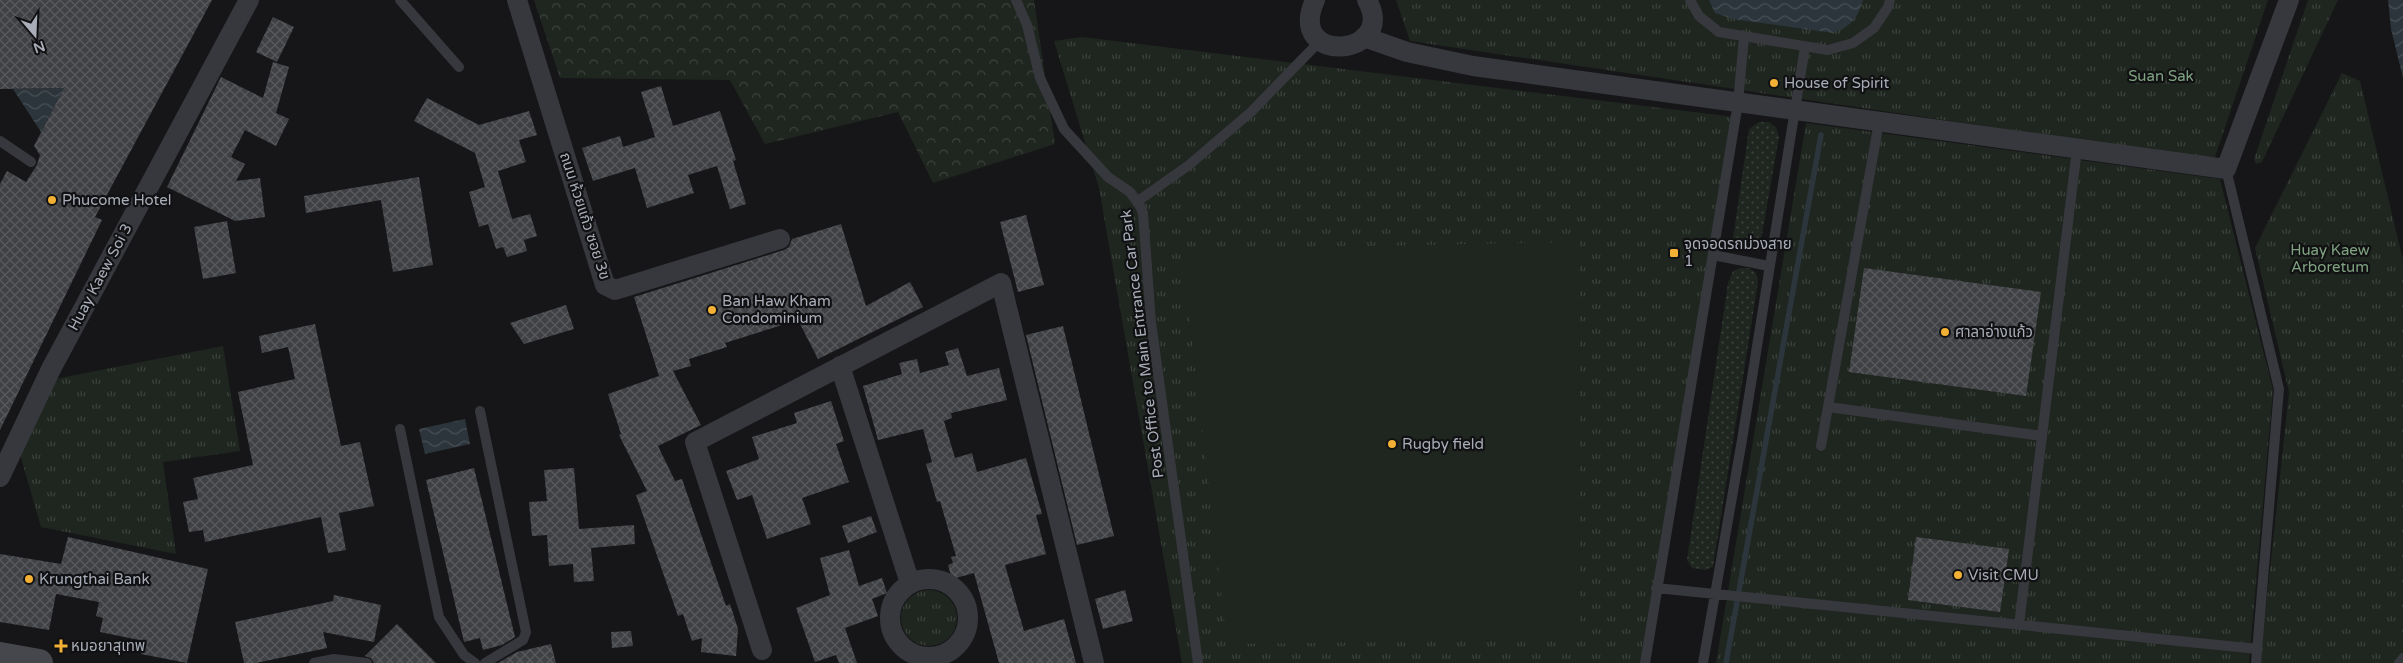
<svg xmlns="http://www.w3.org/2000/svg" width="2403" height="663" font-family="'Varela Round','Noto Sans Thai',sans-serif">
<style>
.grass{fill:url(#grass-tufts)}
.forest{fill:url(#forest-crowns)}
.garden{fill:url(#garden-dots)}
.pitch{fill:#1e261f}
.water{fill:url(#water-waves)}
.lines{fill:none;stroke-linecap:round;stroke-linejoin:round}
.stream{stroke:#2c353c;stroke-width:5.5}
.building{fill:url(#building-cross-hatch)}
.lane{stroke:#37383d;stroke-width:10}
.street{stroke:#37383d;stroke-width:20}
.secondary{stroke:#45474d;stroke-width:28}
.poi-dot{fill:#f2b134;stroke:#111113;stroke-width:2}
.labels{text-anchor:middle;stroke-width:4.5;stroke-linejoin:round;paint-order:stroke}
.park-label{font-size:15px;fill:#7fa381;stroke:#111113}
.poi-label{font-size:15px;fill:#a8adb8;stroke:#111113;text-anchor:start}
.street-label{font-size:15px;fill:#a8adb8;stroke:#111113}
</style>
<defs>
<pattern id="grass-tufts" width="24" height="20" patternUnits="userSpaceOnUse" patternTransform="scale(1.25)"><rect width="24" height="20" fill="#1e261f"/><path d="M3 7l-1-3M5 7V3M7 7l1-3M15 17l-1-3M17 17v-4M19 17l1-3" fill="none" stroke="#3c433d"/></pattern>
<pattern id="forest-crowns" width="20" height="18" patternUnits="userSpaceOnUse" patternTransform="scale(1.25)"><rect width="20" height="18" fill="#1e261f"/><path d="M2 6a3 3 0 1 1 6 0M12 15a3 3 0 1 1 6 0" fill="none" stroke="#3c433d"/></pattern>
<pattern id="garden-dots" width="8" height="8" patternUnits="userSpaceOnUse" patternTransform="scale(1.25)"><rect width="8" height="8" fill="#1e261f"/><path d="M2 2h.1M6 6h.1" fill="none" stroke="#3c433d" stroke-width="1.8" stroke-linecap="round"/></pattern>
<pattern id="water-waves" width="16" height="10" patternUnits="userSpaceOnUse" patternTransform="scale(1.25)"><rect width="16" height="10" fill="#2c353c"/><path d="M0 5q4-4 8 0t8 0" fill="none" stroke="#485056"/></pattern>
<pattern id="building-cross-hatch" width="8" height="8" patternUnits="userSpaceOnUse" patternTransform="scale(1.25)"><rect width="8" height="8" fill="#404145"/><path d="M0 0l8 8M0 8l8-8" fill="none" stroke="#595a5e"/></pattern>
</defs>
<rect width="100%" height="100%" fill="#161618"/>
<path class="grass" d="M1396,0H2268L2214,160L1410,41Z
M2308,0H2338L2262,162L2256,164L2254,159Z
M1082,37L1735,117L1644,663H1182L1099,188L1054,41Z
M2342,73L2360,81L2403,260V663H2260L2289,392L2255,248Z
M1806,123L2220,179L2273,390L2249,663H1716Z
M223,346L240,451L163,462L176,554L41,527L19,451L55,379Z
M901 618a28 28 0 1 1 56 0a28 28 0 1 1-56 0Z"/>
<path class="forest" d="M534,0H1034L1055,144L933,183L898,112L765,144L730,80L560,78Z"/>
<path class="garden" d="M1759,122H1769L1776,127L1779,137L1759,251H1739L1732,245L1749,129Z
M1740,268H1749L1756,273L1758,282L1713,567L1705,570L1692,568L1687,560L1728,283L1733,271Z"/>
<path class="pitch" d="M1579,242L1580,639L1227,644L1182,250Z"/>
<path class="water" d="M1709,0H1863C1858,18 1850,27 1833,33L1733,19L1715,13Z
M2388,0H2403V78L2391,29Z
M64,88L41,132L13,89Z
M465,419L470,444L425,454L419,429Z"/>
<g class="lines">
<path class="stream" d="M1726,663L1821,135"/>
</g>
<path class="building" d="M0,0H212L95,217L102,220L0,430V184L7,171L26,182L37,165L40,155L34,146L64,88L0,89Z
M273,17L294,27L277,62L256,52Z
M273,62L289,67L276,113L289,119L276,146L245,130L231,157L245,164L236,181L260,178L265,217L235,221L167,187L221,77L263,98Z
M661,86L673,126L720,111L736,160L733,161L746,204L730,209L717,166L688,175L694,193L647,208L635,168L593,181L582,148L620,136L623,147L655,137L641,92Z
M427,98L479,125L529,111L537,135L519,140L526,162L498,171L512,219L530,214L537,236L524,240L527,251L507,257L503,247L496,249L488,224L479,227L469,192L485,187L475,153L414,121Z
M419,177L433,265L393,272L381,200L306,213L304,196Z
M1026,215L1044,285L1018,292L1000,222Z
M227,221L236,273L203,279L194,227Z
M841,224L866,306L910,282L923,307L818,359L798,320L725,343L727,347L689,359L691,366L673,371L701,425L658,446L675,481L682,479L726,606L730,604L738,629L736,656L701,652L702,638L692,641L683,614L678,616L636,495L647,491L619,435L621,434L608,394L659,376L634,297L784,250L789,247L792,239Z
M1864,268L2041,292L2026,396L1849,372Z
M566,305L574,329L524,344L510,323Z
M315,324L341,446L360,442L374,506L339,513L346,550L328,553L321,517L205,542L203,530L189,532L183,502L198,499L193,478L253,465L238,392L295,379L288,347L262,353L259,336Z
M1063,326L1114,536L1077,545L1026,335Z
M958,348L967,376L999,368L1007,400L951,413L952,418L944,421L955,458L972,453L977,472L1026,458L1042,514L1036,515L1046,554L1005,565L1024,631L1064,619L1076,663H999L974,573L952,579L948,565L953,563L951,557L956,556L940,501L937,502L926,464L932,462L923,429L878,440L863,386L902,374L899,363L917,359L920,373L949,365L945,352Z
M831,401L844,441L836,444L849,482L802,498L811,524L767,539L752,495L737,500L726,471L759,459L752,437L797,423L794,413Z
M474,468L515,637L502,645L483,650L480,638L464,642L426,480Z
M574,468L579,529L634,525L635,544L591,548L594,581L574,582L573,564L549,566L547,535L532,536L529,502L547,501L544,470Z
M871,516L877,532L848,543L842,526Z
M68,537L208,569L187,663L141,654L144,641L100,632L103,618L96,616L99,602L56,594L49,630L0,622V554L61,564Z
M1916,537L2009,549L2000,612L1908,600Z
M849,550L859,586L882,578L887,593L872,599L878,616L845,628L857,663H839L836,655L815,662L796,608L830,595L820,558Z
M1125,590L1133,621L1103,629L1095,599Z
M334,595L381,605L374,642L323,632L327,648L256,663H244L235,622L333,601Z
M397,624L436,663H374L371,658L365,656Z
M631,631L633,646L612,648L611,632Z
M551,644L556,663H498L517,652Z"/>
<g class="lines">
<path class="lane" d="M400,0L459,67
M1016,0L1027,25L1040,78L1064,129L1108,177L1130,192L1140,206
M1690,0L1699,16L1719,32L1828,50L1853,43L1874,28L1888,7L1890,0
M0,141L31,162
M2226,169L2279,389L2256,663
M1713,255L1769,266
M1828,407L2042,436
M480,411L526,632L523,640L485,663
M400,429L439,617L464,655L475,663
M1821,446L1879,122
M1656,588L2258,649
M2019,625L2077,149
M314,663L334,659L367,663
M1198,663L1151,322L1143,213L1138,201L1189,165L1251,112L1320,41L1323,42
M1645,663L1738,103L1744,37
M1703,663L1742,440L1805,47
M2399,663L2403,658"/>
<path class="street" d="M517,0L605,285L615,290L780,239
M1315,0C1285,67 1399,57 1367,0
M1364,37L1407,52L1473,66L2226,169L2289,0
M840,366L910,583
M0,477L51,369L249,0
M890 618a39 39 0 1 1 78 0a39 39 0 1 1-78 0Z
M762,650L695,442L1001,283L1094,663"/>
<path class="secondary" d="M0,656L39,663"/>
</g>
<g class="poi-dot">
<circle cx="1774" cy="83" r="5"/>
<circle cx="52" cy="200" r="5"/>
<rect x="1669" y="248" width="10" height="10" rx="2.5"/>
<circle cx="712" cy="310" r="5"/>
<circle cx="1945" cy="332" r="5"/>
<circle cx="1392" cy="444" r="5"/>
<circle cx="1958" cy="575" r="5"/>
<circle cx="29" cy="579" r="5"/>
<path d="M58.5 638.5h5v5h5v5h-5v5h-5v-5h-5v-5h5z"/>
</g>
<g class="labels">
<g class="park-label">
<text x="2161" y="81">Suan Sak</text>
<text x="2330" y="255">Huay Kaew<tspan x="2330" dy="17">Arboretum</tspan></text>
</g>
<g class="poi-label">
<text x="1784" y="88">House of Spirit</text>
<text x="62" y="205">Phucome Hotel</text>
<text x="1684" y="249">จุดจอดรถม่วงสาย<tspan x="1684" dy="17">1</tspan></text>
<text x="722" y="306">Ban Haw Kham<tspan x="722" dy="17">Condominium</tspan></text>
<text x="1955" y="337">ศาลาอ่างแก้ว</text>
<text x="1402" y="449">Rugby field</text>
<text x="1968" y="580">Visit CMU</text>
<text x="39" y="584">Krungthai Bank</text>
<text x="71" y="651">หมอยาสุเทพ</text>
</g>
<g class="street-label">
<text transform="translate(585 216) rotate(72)" y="5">ถนน ห้วยแก้ว ซอย 3ข</text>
<text transform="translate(100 277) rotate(-62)" y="5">Huay Kaew Soi 3</text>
<text transform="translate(1142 344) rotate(-97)" y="5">Post Office to Main Entrance Car Park</text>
</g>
</g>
<g transform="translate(35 35) rotate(161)" stroke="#111113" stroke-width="4" paint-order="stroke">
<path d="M0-4L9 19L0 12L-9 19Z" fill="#a8adb8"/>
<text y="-8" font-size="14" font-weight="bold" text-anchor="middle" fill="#a8adb8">N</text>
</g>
</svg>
